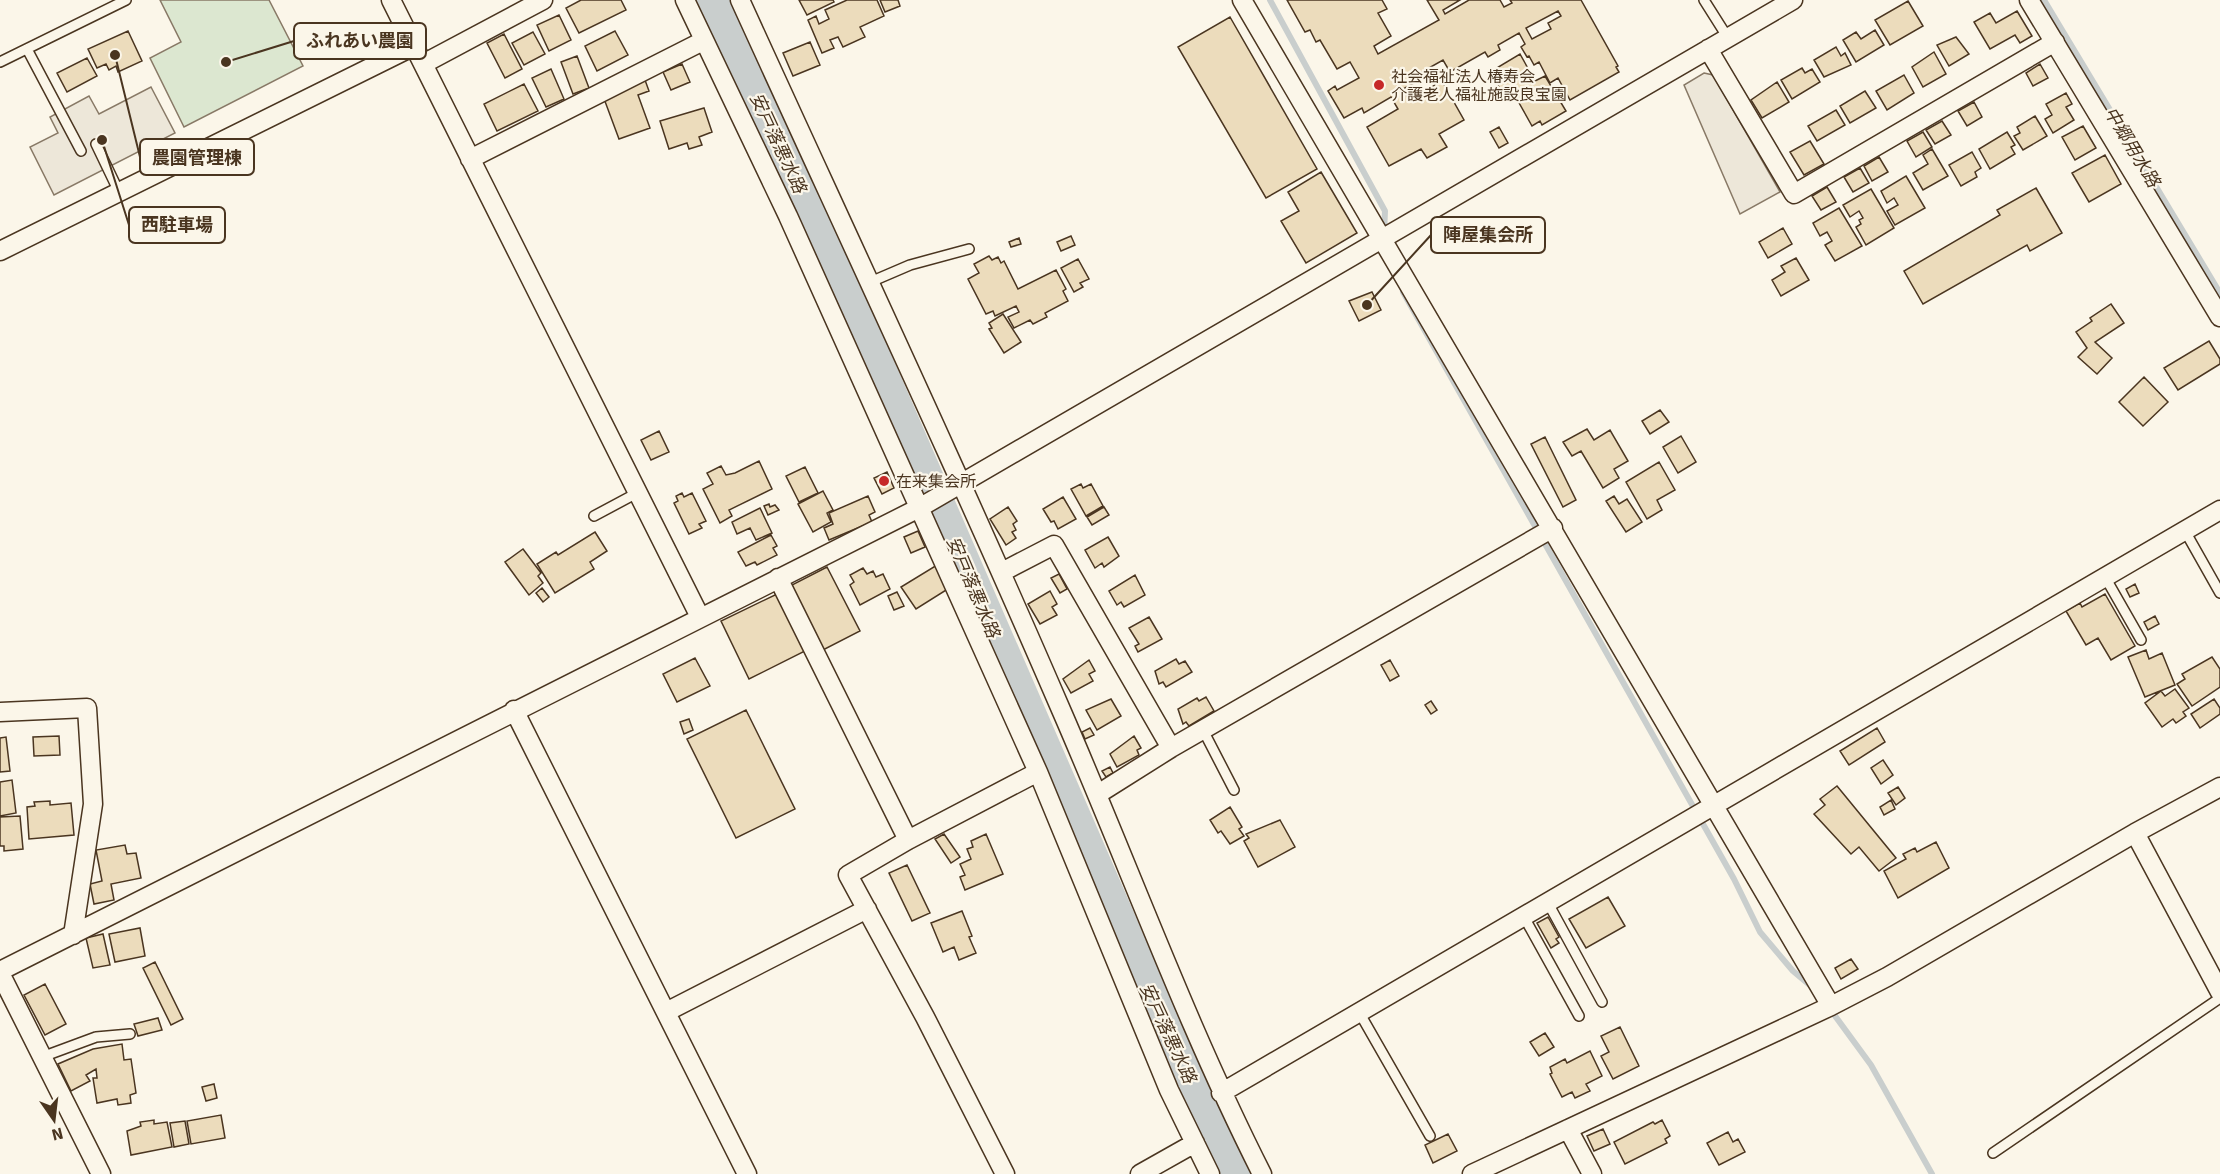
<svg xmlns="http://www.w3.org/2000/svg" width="2220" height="1174" font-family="Signika,'Noto Sans JP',sans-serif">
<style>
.green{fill:#dce7d0;stroke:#887966;stroke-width:1.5}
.parking{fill:#ede7d9;stroke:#887966;stroke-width:1.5}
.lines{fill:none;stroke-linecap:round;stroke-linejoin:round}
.stream{stroke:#c9cecd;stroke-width:6}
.river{stroke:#c9cecd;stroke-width:36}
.building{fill:#ecdcbc;stroke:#4a3520;stroke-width:1.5;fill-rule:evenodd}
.service-casing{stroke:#4a3520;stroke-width:12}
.minor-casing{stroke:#4a3520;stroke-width:21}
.service{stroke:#fbf6e9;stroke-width:9}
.minor{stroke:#fbf6e9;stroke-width:18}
.poi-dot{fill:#c62828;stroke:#fbf6e9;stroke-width:2}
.labels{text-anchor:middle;stroke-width:4.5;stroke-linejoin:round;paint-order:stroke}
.poi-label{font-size:16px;fill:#4a3520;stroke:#fbf6e9;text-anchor:start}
.water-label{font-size:18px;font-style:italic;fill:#4a3520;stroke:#fbf6e9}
.leader{fill:none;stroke:#4a3520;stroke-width:2}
.callout-dot{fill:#4a3520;stroke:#fbf6e9;stroke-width:2}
.callout{fill:#fbf6e9;stroke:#4a3520;stroke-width:2}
.callout-label{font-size:18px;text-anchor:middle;font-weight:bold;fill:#4a3520}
</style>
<rect width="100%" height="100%" fill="#fbf6e9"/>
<path class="green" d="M160,0H269L303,66L184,127L150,58L181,42Z"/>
<path class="parking" d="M1704,73L1713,75L1780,192L1740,214L1684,85Z
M151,87L175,133L54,195L30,147L58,133L50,117L89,96L99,114Z"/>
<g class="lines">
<path class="stream" d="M1270,0L1385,211L1384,233
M2044,0L2220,293
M1403,292L1734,879L1760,932L1793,971L1812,987
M1830,1009L1871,1065L1932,1174"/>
<path class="river" d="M710,0L809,210L1175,1052L1238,1174"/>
</g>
<path class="building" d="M581,0H621L626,10L579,33L566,8Z
M799,0H833L834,2L807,15Z
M847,0H877L884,16L860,27L865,37L843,47L838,37L830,40L834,48L822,53L808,20L816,16L819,24L829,19L825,10Z
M880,0H898L900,6L885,12Z
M1287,0H1382L1387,9L1378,13L1391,36L1374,46L1378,54L1439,20L1427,0H1460L1443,10L1445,14L1469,0H1500L1504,7L1512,3L1510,0H1581L1618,66L1616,67L1619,72L1570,100L1558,78L1550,83L1539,62L1534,65L1529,56L1527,57L1521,47L1525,44L1519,33L1498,45L1500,50L1488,57L1485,52L1450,72L1443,60L1411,78L1414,83L1403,89L1409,100L1442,81L1464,120L1439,134L1447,147L1427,158L1421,149L1389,166L1367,127L1398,109L1391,97L1364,113L1362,108L1344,118L1328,91L1335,86L1337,90L1359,78L1350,62L1337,69L1320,40L1316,42L1310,30L1305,32ZM1558,11L1561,16L1548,23L1551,29L1532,39L1526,28Z
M1908,1L1923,26L1890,45L1875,20Z
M2017,11L2032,36L2020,43L2015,35L1990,49L1974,22L1990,13L1996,23Z
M559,15L571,40L549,51L537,25Z
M1230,17L1317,169L1266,198L1178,47Z
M1875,30L1884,45L1856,62L1843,40L1856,32L1861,39Z
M128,31L142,61L118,72L116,66L109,70L106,64L97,68L88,49Z
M615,31L628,55L597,71L585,46Z
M533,32L545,54L524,65L512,43Z
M504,34L522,69L505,78L487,43Z
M1956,37L1969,54L1949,66L1937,45Z
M810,42L820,65L793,76L783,53Z
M1836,47L1841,56L1845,53L1851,65L1824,77L1814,60Z
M1934,52L1946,74L1923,87L1912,67Z
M1520,54L1535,81L1545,76L1566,111L1542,125L1540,121L1532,126L1514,94L1506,99L1490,72Z
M577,56L589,88L573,94L561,62Z
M87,58L97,76L67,92L57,73Z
M682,64L690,82L671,90L663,72Z
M2040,64L2048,78L2033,86L2026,73Z
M1802,68L1805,73L1812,69L1820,82L1792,99L1781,80Z
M551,69L564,99L546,107L532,78Z
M1904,75L1914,93L1887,110L1876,91Z
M645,80L649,91L638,95L650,128L619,139L603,96Z
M1777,82L1789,102L1762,118L1751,100Z
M524,84L538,111L497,131L484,104Z
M1865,91L1876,108L1850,123L1840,106Z
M2066,93L2072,104L2066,107L2074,120L2053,133L2045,119L2052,115L2046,104Z
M1974,102L1982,117L1967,126L1958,111Z
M704,108L712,132L699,137L702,145L689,149L687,143L669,149L660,121Z
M1836,110L1845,125L1817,141L1808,126Z
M2035,116L2047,136L2023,150L2014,136L2020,133L2017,127Z
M1942,121L1951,135L1935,144L1926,130Z
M2083,126L2096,148L2075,160L2062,137Z
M1499,127L1508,143L1499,148L1490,132Z
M1923,132L1932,147L1916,157L1907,141Z
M2007,132L2015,145L2011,147L2015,154L1990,169L1979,149Z
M1810,141L1824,164L1804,175L1790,152Z
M1932,149L1948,176L1923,190L1913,173L1928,164L1923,155Z
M1972,152L1981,168L1975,172L1977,177L1961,186L1949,165Z
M2105,155L2121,184L2089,202L2072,173Z
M1879,157L1888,172L1872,181L1864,166Z
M1860,168L1869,183L1853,192L1844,177Z
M1321,172L1357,233L1306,263L1281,221L1299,211L1288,192Z
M1906,176L1925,208L1895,225L1887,211L1898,205L1894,198L1887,203L1881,191Z
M1827,187L1836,202L1821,210L1812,196Z
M2036,188L2062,233L2030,251L2027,245L1923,304L1904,271L2000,215L1997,210Z
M1871,189L1894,228L1866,245L1856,227L1861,224L1859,220L1863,218L1859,211L1850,217L1843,205Z
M1839,208L1862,246L1835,261L1825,245L1832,241L1827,232L1820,236L1813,223Z
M1783,228L1792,244L1768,258L1759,242Z
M1071,236L1075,245L1061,251L1057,242Z
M1019,238L1021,244L1011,247L1009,242Z
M989,256L992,260L998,257L1001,263L1004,261L1018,289L1056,270L1066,289L1063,291L1068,301L1045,313L1047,317L1033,324L1030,320L1014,328L1008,317L1019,312L1016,306L995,316L993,311L986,314L968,279L979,273L974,264Z
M1796,258L1809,280L1781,296L1772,280L1785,272L1781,266Z
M1078,259L1089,279L1080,283L1083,287L1074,292L1061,268Z
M1372,292L1381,310L1359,321L1349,301Z
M2111,304L2124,323L2095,342L2112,358L2097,374L2078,357L2087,348L2076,332L2092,321L2090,318Z
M1003,314L1021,342L1004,353L989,329L992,328L989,323Z
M2209,341L2220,359V364L2178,390L2164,368Z
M2144,377L2168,402L2143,426L2119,402Z
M1660,410L1669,422L1650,434L1642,421Z
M1587,429L1594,440L1610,430L1628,461L1614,469L1619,478L1603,488L1581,451L1572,456L1563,442Z
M659,431L669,452L651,460L641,440Z
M1681,436L1696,462L1678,473L1663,447Z
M1545,437L1576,500L1563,507L1531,444Z
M759,461L772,489L729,510L732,516L720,523L703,489L713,484L707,473L721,466L726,475L735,473Z
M1659,462L1675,490L1657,500L1662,510L1647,519L1626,482Z
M805,467L818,493L799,502L786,476Z
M887,472L894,488L882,494L874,478Z
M1081,484L1083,488L1091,484L1103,506L1086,516L1071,489Z
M823,491L833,510L827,513L831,522L813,532L798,504Z
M682,493L684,497L692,493L706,521L699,524L702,528L689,534L674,503L678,501L676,496Z
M868,496L875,512L869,515L872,522L829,540L824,528L833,524L829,513Z
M1614,496L1619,504L1627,499L1642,522L1626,532L1606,501Z
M1063,497L1076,519L1058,529L1054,521L1051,522L1043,509Z
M769,504L770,507L775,505L779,510L768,515L764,506Z
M1008,507L1017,521L1013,524L1016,530L1012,532L1016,538L1006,545L990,519Z
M1104,507L1109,515L1092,525L1087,517Z
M760,508L772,533L756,540L750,528L737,534L732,522Z
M918,531L925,547L911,553L904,537Z
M595,532L607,551L590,562L594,569L555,593L537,564L556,552L558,555Z
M771,535L777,546L773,548L777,555L757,565L755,562L746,566L738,552Z
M1108,537L1119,556L1104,567L1102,563L1095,568L1085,550Z
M523,549L541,573L538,576L543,583L529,595L505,562Z
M937,565L951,587L916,609L901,587Z
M827,567L860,631L821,651L788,587Z
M863,568L867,574L873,571L876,577L883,574L890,589L860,605L850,585L854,582L850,575Z
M1059,574L1067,589L1060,593L1051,578Z
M1135,575L1145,595L1124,607L1121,602L1117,605L1109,591Z
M2135,584L2139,593L2130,597L2126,589Z
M542,588L549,597L543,602L536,593Z
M1050,591L1057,604L1052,607L1057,615L1040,624L1028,604Z
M897,592L904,606L894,610L888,596Z
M777,594L805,651L749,679L721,621Z
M2105,594L2135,646L2111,660L2098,638L2086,645L2066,611L2080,603L2082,607Z
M2155,616L2159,624L2148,630L2144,622Z
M1149,617L1162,639L1138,652L1135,646L1139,644L1129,628Z
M2146,650L2149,659L2162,653L2175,685L2145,697L2128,657Z
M2212,657L2220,669V687L2192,706L2177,684L2185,679L2182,674Z
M695,658L710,686L677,702L663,674Z
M1176,659L1179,664L1185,661L1192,672L1166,687L1163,682L1159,684L1155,671Z
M1089,660L1095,671L1089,674L1093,681L1071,693L1063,679Z
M1390,660L1399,676L1390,681L1381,665Z
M2175,689L2189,708L2183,712L2186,716L2176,723L2173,719L2162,727L2145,703L2161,691L2165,696Z
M1206,697L1214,711L1189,726L1186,722L1183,724L1178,709L1197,698L1199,701Z
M1111,699L1121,716L1097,730L1086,710Z
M2214,699L2220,708V714L2200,728L2191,714Z
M1431,701L1437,710L1431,714L1425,705Z
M746,710L795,809L736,838L687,739Z
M689,719L693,730L684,734L680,722Z
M1090,728L1094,735L1085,739L1082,732Z
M1877,728L1885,742L1849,765L1840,751Z
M59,736L60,755L34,756L33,737Z
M1134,736L1141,748L1137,750L1139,755L1117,767L1110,754Z
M6,737L10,771L0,772V738Z
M1883,760L1893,775L1881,784L1871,768Z
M1110,767L1113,773L1106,777L1102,771Z
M12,780L16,813L0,816V782Z
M1837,786L1896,858L1879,871L1859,847L1851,854L1814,814L1825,805L1820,799Z
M1898,787L1905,798L1896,805L1888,793Z
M1891,800L1895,809L1884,815L1880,807Z
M50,801V805L71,803L74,835L29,839L27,807L35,806L34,802Z
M1230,807L1242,827L1239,829L1244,836L1230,844L1221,831L1218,833L1210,820Z
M20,816L23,849L4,851V846H0V817Z
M1280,820L1295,847L1258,867L1244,841L1249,838L1246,834Z
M944,834L960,857L951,863L935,839Z
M986,834L1003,874L965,890L960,877L965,875L960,864L971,859L967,849L973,847L971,841Z
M1936,842L1949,868L1898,898L1884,871L1906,859L1903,854L1915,848L1917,852Z
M125,845L127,854L136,853L141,878L111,884L114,900L94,904L90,884L102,881L96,850Z
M907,865L930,913L912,921L889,873Z
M1608,897L1625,926L1586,948L1569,919Z
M962,911L972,936L969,937L976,953L959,960L954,947L943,952L931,923Z
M1548,917L1559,937L1556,939L1559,943L1551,948L1537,923Z
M140,928L145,956L115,962L109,934Z
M103,934L110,965L93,968L86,938Z
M1851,959L1858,969L1841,979L1835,968Z
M155,962L183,1019L171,1025L143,968Z
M45,984L66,1024L45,1035L24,995Z
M158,1018L162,1030L138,1036L134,1024Z
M1620,1027L1639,1066L1613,1079L1601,1056L1609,1052L1601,1036Z
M1545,1033L1554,1047L1539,1056L1530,1042Z
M122,1044L124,1060L131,1059L136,1093L130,1095L131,1103L118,1105L117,1099L97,1103L93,1078H97L96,1069L86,1075L90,1081L71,1091L58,1064L93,1049Z
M1590,1051L1602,1076L1586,1084L1590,1091L1575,1098L1572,1092L1562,1097L1550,1074L1552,1073L1550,1067L1565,1059L1567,1063Z
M214,1084L217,1098L206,1101L202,1087Z
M221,1115L225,1138L191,1144L187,1121Z
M154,1120V1124L167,1122L172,1147L131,1155L127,1131L141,1126L140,1122Z
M1662,1120L1670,1136L1665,1139L1667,1143L1625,1164L1614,1142L1653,1122L1655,1124Z
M185,1121L189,1144L174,1147L170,1123Z
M1603,1129L1610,1144L1594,1151L1587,1136Z
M1728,1132L1733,1142L1738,1139L1745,1152L1719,1165L1707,1143Z
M1448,1134L1457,1151L1433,1163L1425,1145Z"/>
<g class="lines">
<defs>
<path id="service" d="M1704,0L1728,38
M27,49L81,151
M0,62L126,0
M96,144L119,192
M868,283L910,265L969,249
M594,516L637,493
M2185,531L2220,593
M2105,577L2141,640
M1203,730L1234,790
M1548,903L1602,1002
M1524,917L1579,1016
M1359,1012L1430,1136
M42,1057L96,1037L130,1034
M1993,1153L2220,998"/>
<path id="minor" d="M391,0L700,617
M685,0L788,216L1038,772L908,840L848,875L925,1017L1005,1174
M740,0C848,237 959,473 1062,712C1129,866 1186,1024 1262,1174
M1242,0L1831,1006
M2029,0L2220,317
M1708,49L1794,194L2055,42
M423,64L543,0
M470,159L703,41
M0,251L414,46
M1002,572L1054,545L1171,748
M778,578L908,840
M514,710L747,1174
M0,712L87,708L93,804L73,935
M1038,772L1169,1090L1210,1174
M2220,787L2135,833L2220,992
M1098,794L1171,748L1553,528
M0,971L919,508L1793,0
M0,973L101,1174
M666,1012L867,909
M1221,1093L2220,510
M1568,1129L1592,1174
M1140,1174L1195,1143
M1472,1174L1831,1006L1887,977L2135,833"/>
</defs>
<use href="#service" class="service-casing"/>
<use href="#minor" class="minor-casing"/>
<use href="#service" class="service"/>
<use href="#minor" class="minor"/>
</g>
<g class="poi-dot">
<circle cx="1379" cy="85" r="6"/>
<circle cx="884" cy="481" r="6"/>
</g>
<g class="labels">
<g class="poi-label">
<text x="1391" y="82">社会福祉法人椿寿会<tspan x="1391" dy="18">介護老人福祉施設良宝園</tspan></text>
<text x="896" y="487">在来集会所</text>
</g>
<g class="water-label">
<text transform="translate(778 143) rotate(65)" y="6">安戸落悪水路</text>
<text transform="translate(2132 147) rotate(59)" y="6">中郷用水路</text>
<text transform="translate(973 587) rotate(67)" y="6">安戸落悪水路</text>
<text transform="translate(1168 1033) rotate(65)" y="6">安戸落悪水路</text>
</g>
</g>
<path class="leader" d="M226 62L294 41M115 55L140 157M102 140L129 225M1367 305L1431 235"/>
<g class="callout-dot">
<circle cx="226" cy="62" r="6"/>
<circle cx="115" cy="55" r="6"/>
<circle cx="102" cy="140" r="6"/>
<circle cx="1367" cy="305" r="6"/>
</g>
<g class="callout">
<rect x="294" y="23" width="132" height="36" rx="6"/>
<rect x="140" y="139" width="114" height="36" rx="6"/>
<rect x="129" y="207" width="96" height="36" rx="6"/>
<rect x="1431" y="217" width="114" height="36" rx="6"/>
</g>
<g class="callout-label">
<text x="360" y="47">ふれあい農園</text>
<text x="197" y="164">農園管理棟</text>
<text x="177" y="231">西駐車場</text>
<text x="1488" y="241">陣屋集会所</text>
</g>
<g transform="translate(54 1120) rotate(166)" stroke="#fbf6e9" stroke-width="4.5" paint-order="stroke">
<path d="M0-4.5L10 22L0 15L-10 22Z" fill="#4a3520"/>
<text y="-9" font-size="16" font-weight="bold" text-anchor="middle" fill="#4a3520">N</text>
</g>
</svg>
